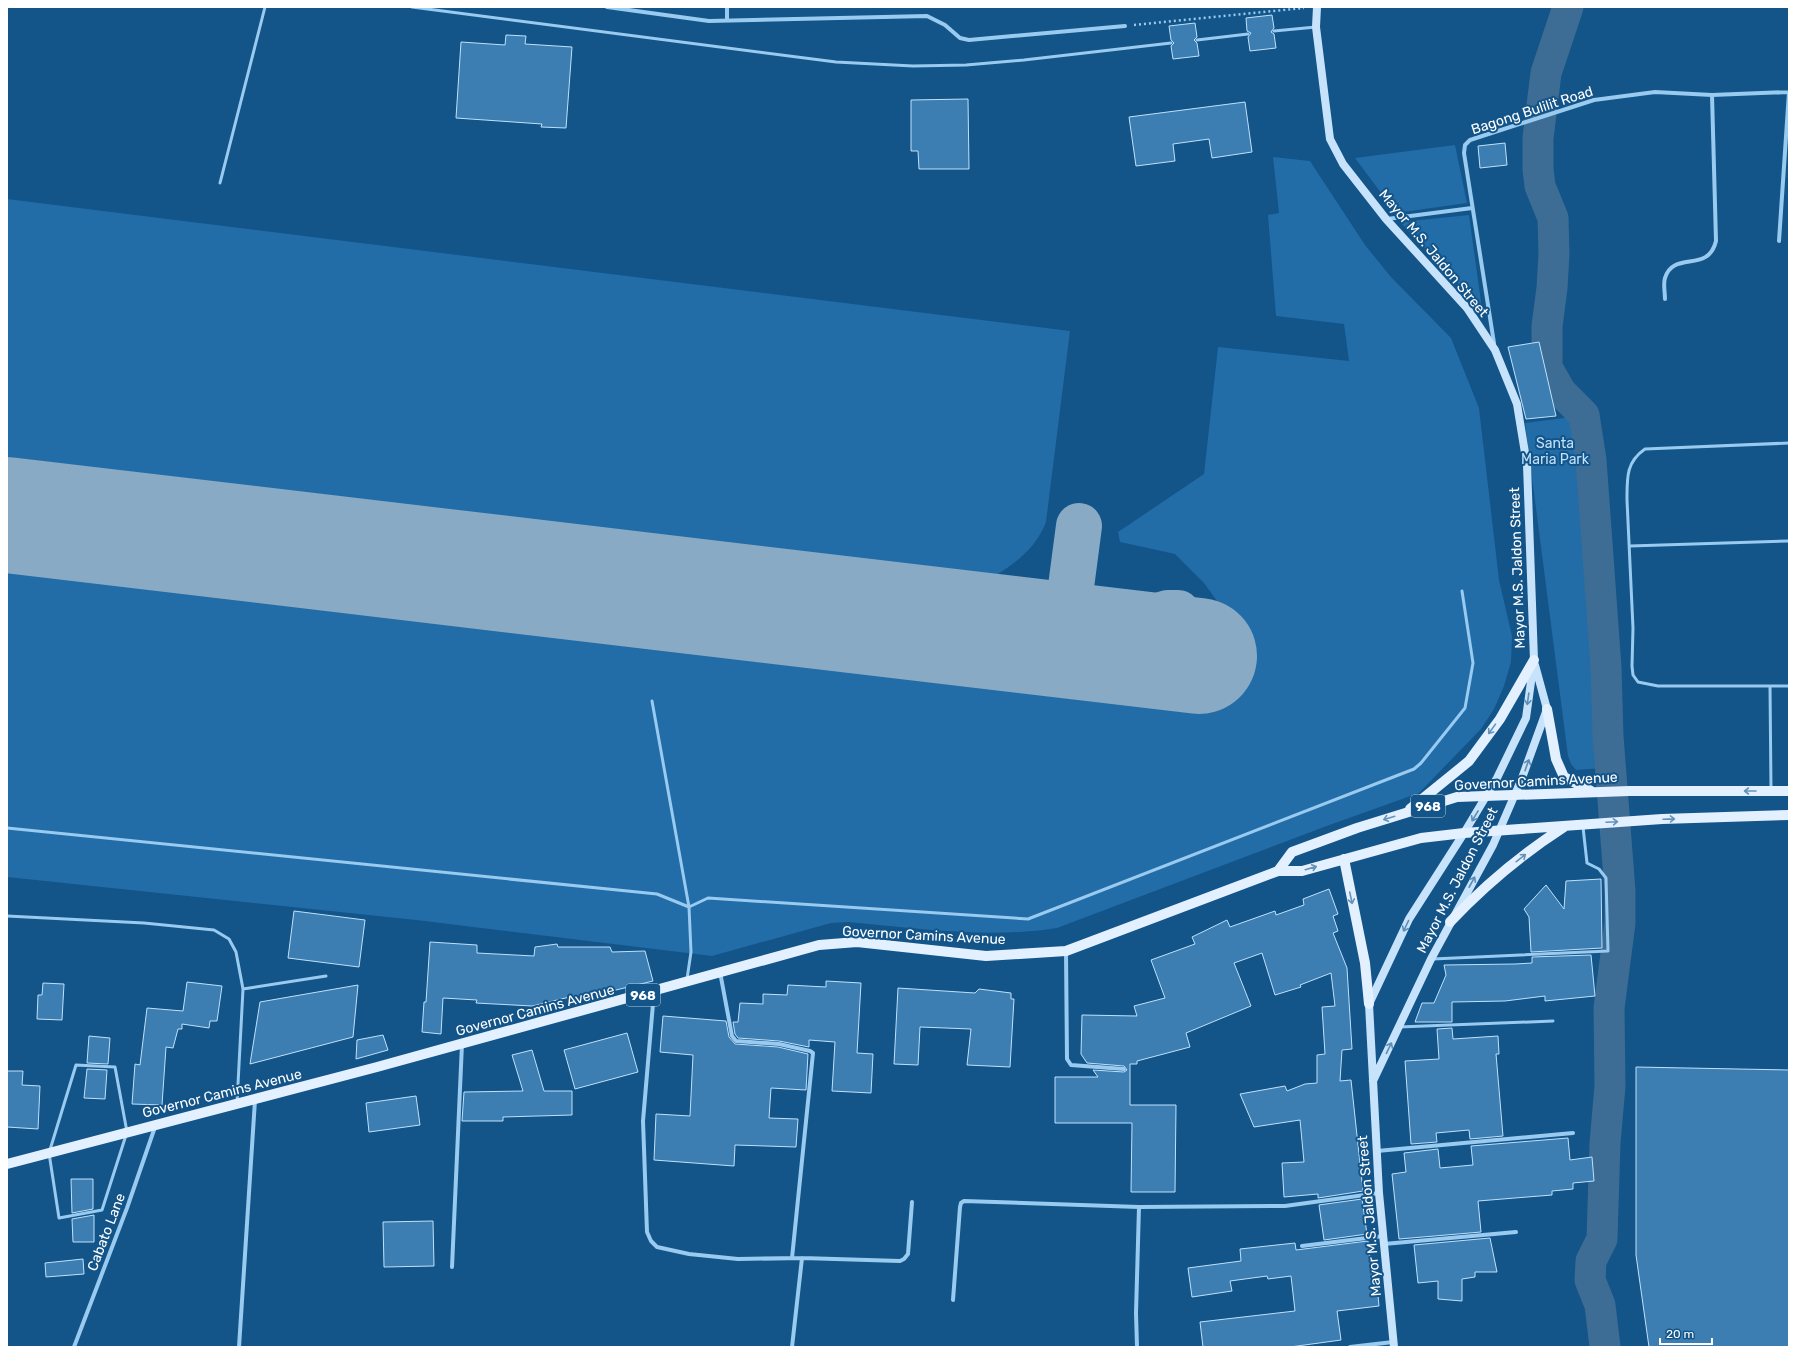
<svg xmlns="http://www.w3.org/2000/svg" width="1796" height="1354" font-family="Rubik,sans-serif">
<style>
.green{fill:#226ca7}
.lines{fill:none;stroke-linecap:round;stroke-linejoin:round}
.river{stroke:#3d6d94;stroke-width:31}
.taxiway{stroke:#89aac4;stroke-width:46}
.runway{stroke:#89aac4;stroke-width:116}
.building{fill:#3c7eb2;stroke:#bfe1fc}
.path{stroke:#99caf0;stroke-width:2.5;stroke-dasharray:2 3;stroke-linecap:butt}
.lane{stroke:#99caf0;stroke-width:3}
.street{stroke:#99caf0;stroke-width:4}
.secondary{stroke:#c7e3fb;stroke-width:8}
.primary{stroke:#e2f0ff;stroke-width:10}
.oneway{stroke:#5b8db7}
.oneway2{stroke:#6692b8}
.labels{text-anchor:middle;stroke-width:4;stroke-linejoin:round;paint-order:stroke}
.shield{fill:#135489;stroke:#b8ccdc;stroke-width:1}
.shield-label{font-size:13px;font-weight:bold;fill:#fff}
.street-label{font-size:14px;fill:#fff;stroke:#135489}
.park-label{font-size:14px;fill:#bfe1fc;stroke:#135489}
</style>
<rect width="100%" height="100%" fill="#135489"/>
<path class="green" d="M1455,145L1467,203L1396,213L1355,158Z
M1273,157L1310,161L1365,245L1391,277L1451,338L1479,408L1499,580L1512,636L1511,662L1504,686L1494,709L1481,729L1419,793L1324,827L1057,928C988,939 917,928 848,922L831,923L712,956L416,920L7,877V567L1200,706L1217,601L1204,583L1175,554L1120,542L1118,532L1204,474L1218,347L1349,361L1344,324L1276,316L1268,215L1279,213Z
M7,199L1070,331L1046,522C1037,546 1018,562 996,575L7,457Z
M1469,215L1482,309L1400,222Z
M1579,416L1603,768L1576,770L1571,764L1568,756L1525,423Z"/>
<g class="lines">
<path class="river" d="M1568,7L1546,73L1538,138V169L1540,186L1553,218L1554,254L1552,288L1547,326V367L1561,392L1584,415L1591,460L1606,667L1608,736L1620,891V923L1609,1008L1610,1086L1605,1143L1602,1239L1591,1261L1590,1280L1600,1305L1605,1347"/>
<path class="taxiway" d="M1064,640L1079,526
M1077,642L1168,613H1178C1193,629 1181,668 1161,677C1156,679 1148,679 1142,680L1100,644"/>
<path class="runway" d="M7,515L1199,656"/>
</g>
<path class="building" d="M1272,15L1274,28L1271,32L1274,34L1276,48L1250,51L1248,37L1251,33L1247,31L1246,18Z
M1195,23L1197,37L1194,40L1197,43L1199,56L1173,59L1171,46L1174,43L1171,40L1169,26Z
M506,35L526,36L525,44L572,47L566,128L541,127L542,124L456,118L461,42L505,45Z
M968,99L969,169H919L918,151H911V100Z
M1245,102L1252,152L1212,158L1209,139L1173,144L1175,161L1136,166L1129,117Z
M1505,143L1507,165L1480,168L1478,146Z
M1539,342L1556,416L1526,419L1508,347Z
M1601,879L1602,948L1531,952L1529,917L1524,909L1546,885L1564,909L1566,881Z
M1329,889L1338,914L1333,916L1338,931L1333,933L1347,968L1352,1049L1342,1050L1340,1081L1351,1080L1363,1191L1318,1198V1194L1284,1197L1282,1163L1304,1162L1300,1120L1254,1127L1240,1094L1285,1086L1287,1091L1305,1084L1317,1083V1055L1325,1054L1322,1007L1335,1006L1331,973L1300,985L1301,987L1275,995L1262,953L1234,963L1251,1006L1186,1033L1190,1047L1137,1061V1064H1130V1105H1176L1175,1192H1131L1132,1123H1055V1077H1098L1093,1070L1124,1072L1127,1070L1124,1066L1087,1063L1081,1054L1082,1015L1137,1016L1134,1006L1165,998L1151,960L1195,944L1192,937L1227,920L1230,927L1275,911L1276,915L1304,905L1303,899Z
M294,911L365,920L359,967L288,958Z
M430,942L477,945V953L534,956L535,947L557,944L558,947H610L612,952L645,951L653,981L575,1000L574,996L532,1006L476,1003L477,1000L443,998L441,1034L422,1032L424,1002H426Z
M1591,955L1595,996L1545,1001V996L1505,1001L1452,1002V1022H1415L1422,1003H1434L1446,975L1444,965L1515,964L1532,963V957Z
M826,981L861,983L857,1053L873,1054L871,1093L832,1091L835,1042L809,1040V1047L779,1041L738,1038L735,1034L733,1022H738L740,1003L763,1004V994L787,995L788,985L826,987Z
M187,982L222,986L217,1021H210L209,1028L182,1024V1029H178L173,1048L166,1047L162,1105L132,1104L135,1064L140,1065L147,1008L183,1011Z
M43,983L64,984L62,1020L37,1019L38,995H42Z
M358,985L353,1037L250,1064L260,1002Z
M898,988L975,993L979,989L1011,993V999H1014L1010,1067L967,1065L971,1029L920,1027L918,1065L894,1064Z
M663,1016L726,1021L729,1037L735,1044L778,1047L808,1054L806,1090L771,1088L769,1118L798,1119L796,1147L735,1145L734,1166L654,1160L656,1114L690,1116L693,1055L660,1052Z
M1452,1028L1453,1039L1498,1036L1499,1054H1496L1503,1136L1470,1139L1469,1130L1436,1133L1437,1142L1411,1144L1405,1061L1439,1059L1437,1029Z
M627,1033L638,1072L575,1089L564,1050Z
M383,1035L388,1050L356,1059L357,1040Z
M89,1036L110,1038L108,1064L87,1063Z
M532,1050L544,1091H572V1115L503,1117V1121H462L464,1092L523,1091L512,1055Z
M1636,1067L1789,1070V1347H1649L1636,1255Z
M87,1069L107,1070L105,1099L84,1098Z
M7,1071H23L22,1085L40,1086L38,1129L7,1127Z
M416,1096L420,1125L369,1132L366,1103Z
M1568,1138L1570,1160L1592,1157L1594,1181L1573,1183V1189L1552,1191V1195L1478,1201L1481,1232L1399,1239L1392,1174L1406,1172L1404,1153L1438,1149L1440,1168L1473,1165L1471,1146Z
M71,1179H93V1209L72,1213Z
M1362,1199L1367,1234L1324,1240L1319,1205Z
M94,1215V1242H73L72,1219Z
M433,1221L434,1266L384,1267L383,1222Z
M1490,1238L1497,1272H1475V1277L1462,1279V1301L1438,1299V1281L1418,1283L1414,1245Z
M1368,1241L1372,1275L1376,1274L1379,1306L1337,1311L1341,1340L1290,1347H1203L1200,1322L1295,1311L1291,1276L1268,1279L1267,1276L1230,1281L1232,1291L1192,1297L1188,1268L1241,1261L1240,1249L1295,1243L1296,1250Z
M83,1259L84,1274L46,1277L45,1263Z"/>
<g class="lines">
<path class="path" d="M1134,25L1304,8"/>
<path class="lane" d="M412,7L836,62L913,66L966,65L1024,60L1171,43
M1274,31L1316,27
M1197,40L1248,34
M220,183L265,7
M1789,443L1645,449C1626,462 1627,478 1627,500L1633,628L1632,666L1633,675L1638,682L1658,686H1789
M1630,546L1789,541
M1770,686L1771,789
M652,701L689,907L708,898L1028,919L1414,769L1421,763L1465,708L1473,663L1462,591
M7,828L657,894L689,907L691,952L687,979
M7,916L144,923L214,930L229,939L236,952L243,989L237,1103
M1433,959L1608,951L1606,878L1599,869L1587,863L1583,827
M243,989L326,976
M1399,1027L1553,1021
M76,1065L115,1067L127,1132L102,1210L59,1218L49,1153Z"/>
<path class="street" d="M607,7L709,21L927,16L945,25L960,38L969,40L1125,26
M727,20V7
M1387,219L1472,208
M1779,241L1789,92
M1665,299C1665,293 1663,283 1665,278C1674,250 1708,274 1716,241L1712,95
M1494,343L1464,153L1465,145L1470,140L1594,100L1655,92L1712,95L1789,92
M1066,951L1067,1059L1071,1065L1124,1069
M720,972L732,1036L736,1041L779,1044L810,1051L813,1053L792,1258
M654,992L643,1121L647,1232L651,1241L657,1247L689,1254L738,1259L802,1258L900,1261L904,1259L908,1254L912,1202
M1377,1151L1573,1133
M1384,1244L1516,1232
M1302,1246L1383,1236
M452,1267L462,1044
M953,1300L960,1207L961,1203L964,1201L1139,1207L1285,1206L1379,1193
M74,1347L127,1208L155,1127
M239,1347L255,1100
M792,1347L802,1258
M1137,1347L1136,1313L1139,1207
M1350,1347L1393,1342"/>
<path class="secondary" d="M1317,7L1316,27L1330,139L1343,164L1386,219L1467,308L1495,350L1517,404L1527,465L1534,660L1526,718L1497,778L1464,833L1409,919L1369,1004L1379,1193L1394,1347
M1373,1081L1431,959L1493,845L1522,778L1547,709L1535,665"/>
<path class="primary" d="M1547,709L1556,759L1564,777L1591,791
M1410,809L1469,761L1500,719L1534,660
M1344,859L1365,963L1369,1004
M1278,871L1292,852L1357,828L1457,797L1629,791H1789
M1450,922C1484,886 1522,854 1564,827
M7,1164L377,1067L819,945L857,942L986,956L1066,951L1278,871H1302L1421,838L1464,833L1662,819L1789,815"/>
</g>
<defs><path id="oneway-shaft" d="M-6 0H5M1.5-3L5.5 0L1.5 3" fill="none" stroke-width="1.6" stroke-linecap="round" stroke-linejoin="round"/></defs>
<g class="oneway">
<use href="#oneway-shaft" transform="translate(1528 699) rotate(98)"/>
<use href="#oneway-shaft" transform="translate(1527 765) rotate(-71)"/>
<use href="#oneway-shaft" transform="translate(1475 816) rotate(121)"/>
<use href="#oneway-shaft" transform="translate(1472 882) rotate(-61)"/>
<use href="#oneway-shaft" transform="translate(1406 926) rotate(115)"/>
<use href="#oneway-shaft" transform="translate(1389 1048) rotate(-64)"/>
</g>
<g class="oneway2">
<use href="#oneway-shaft" transform="translate(1492 729) rotate(126)"/>
<use href="#oneway-shaft" transform="translate(1750 791) rotate(-180)"/>
<use href="#oneway-shaft" transform="translate(1389 818) rotate(163)"/>
<use href="#oneway-shaft" transform="translate(1669 819) rotate(-2)"/>
<use href="#oneway-shaft" transform="translate(1612 822) rotate(-3)"/>
<use href="#oneway-shaft" transform="translate(1521 858) rotate(-38)"/>
<use href="#oneway-shaft" transform="translate(1311 868) rotate(-16)"/>
<use href="#oneway-shaft" transform="translate(1351 898) rotate(78)"/>
</g>
<g class="labels">
<g class="shield">
<rect x="1411" y="795" width="34" height="22" rx="3"/>
<rect x="626" y="984" width="34" height="22" rx="3"/>
</g>
<g class="shield-label">
<text x="1428" y="811">968</text>
<text x="643" y="1000">968</text>
</g>
<g class="street-label">
<text transform="translate(1532 110) rotate(-18)" y="5">Bagong Bulilit Road</text>
<text transform="translate(1434 253) rotate(50)" y="5">Mayor M.S. Jaldon Street</text>
<text transform="translate(1517 568) rotate(-92)" y="5">Mayor M.S. Jaldon Street</text>
<text transform="translate(1536 781) rotate(-3)" y="5">Governor Camins Avenue</text>
<text transform="translate(1457 880) rotate(-63)" y="5">Mayor M.S. Jaldon Street</text>
<text transform="translate(924 935) rotate(3)" y="5">Governor Camins Avenue</text>
<text transform="translate(535 1010) rotate(-15)" y="5">Governor Camins Avenue</text>
<text transform="translate(222 1093) rotate(-14)" y="5">Governor Camins Avenue</text>
<text transform="translate(1369 1216) rotate(-95)" y="5">Mayor M.S. Jaldon Street</text>
<text transform="translate(106 1232) rotate(-69)" y="5">Cabato Lane</text>
</g>
<g class="park-label">
<text x="1555" y="448">Santa<tspan x="1555" dy="16">Maria Park</tspan></text>
</g>
</g>
<rect width="1796" height="1354" fill="none" stroke="#ffffff" stroke-width="16"/>
<path d="M1660 1338v6h52v-6" fill="none" stroke="#ffffff" stroke-width="2"/>
<text x="1666" y="1338" font-size="12" fill="#ffffff" stroke="#135489" stroke-width="3" paint-order="stroke">20 m</text>
</svg>
